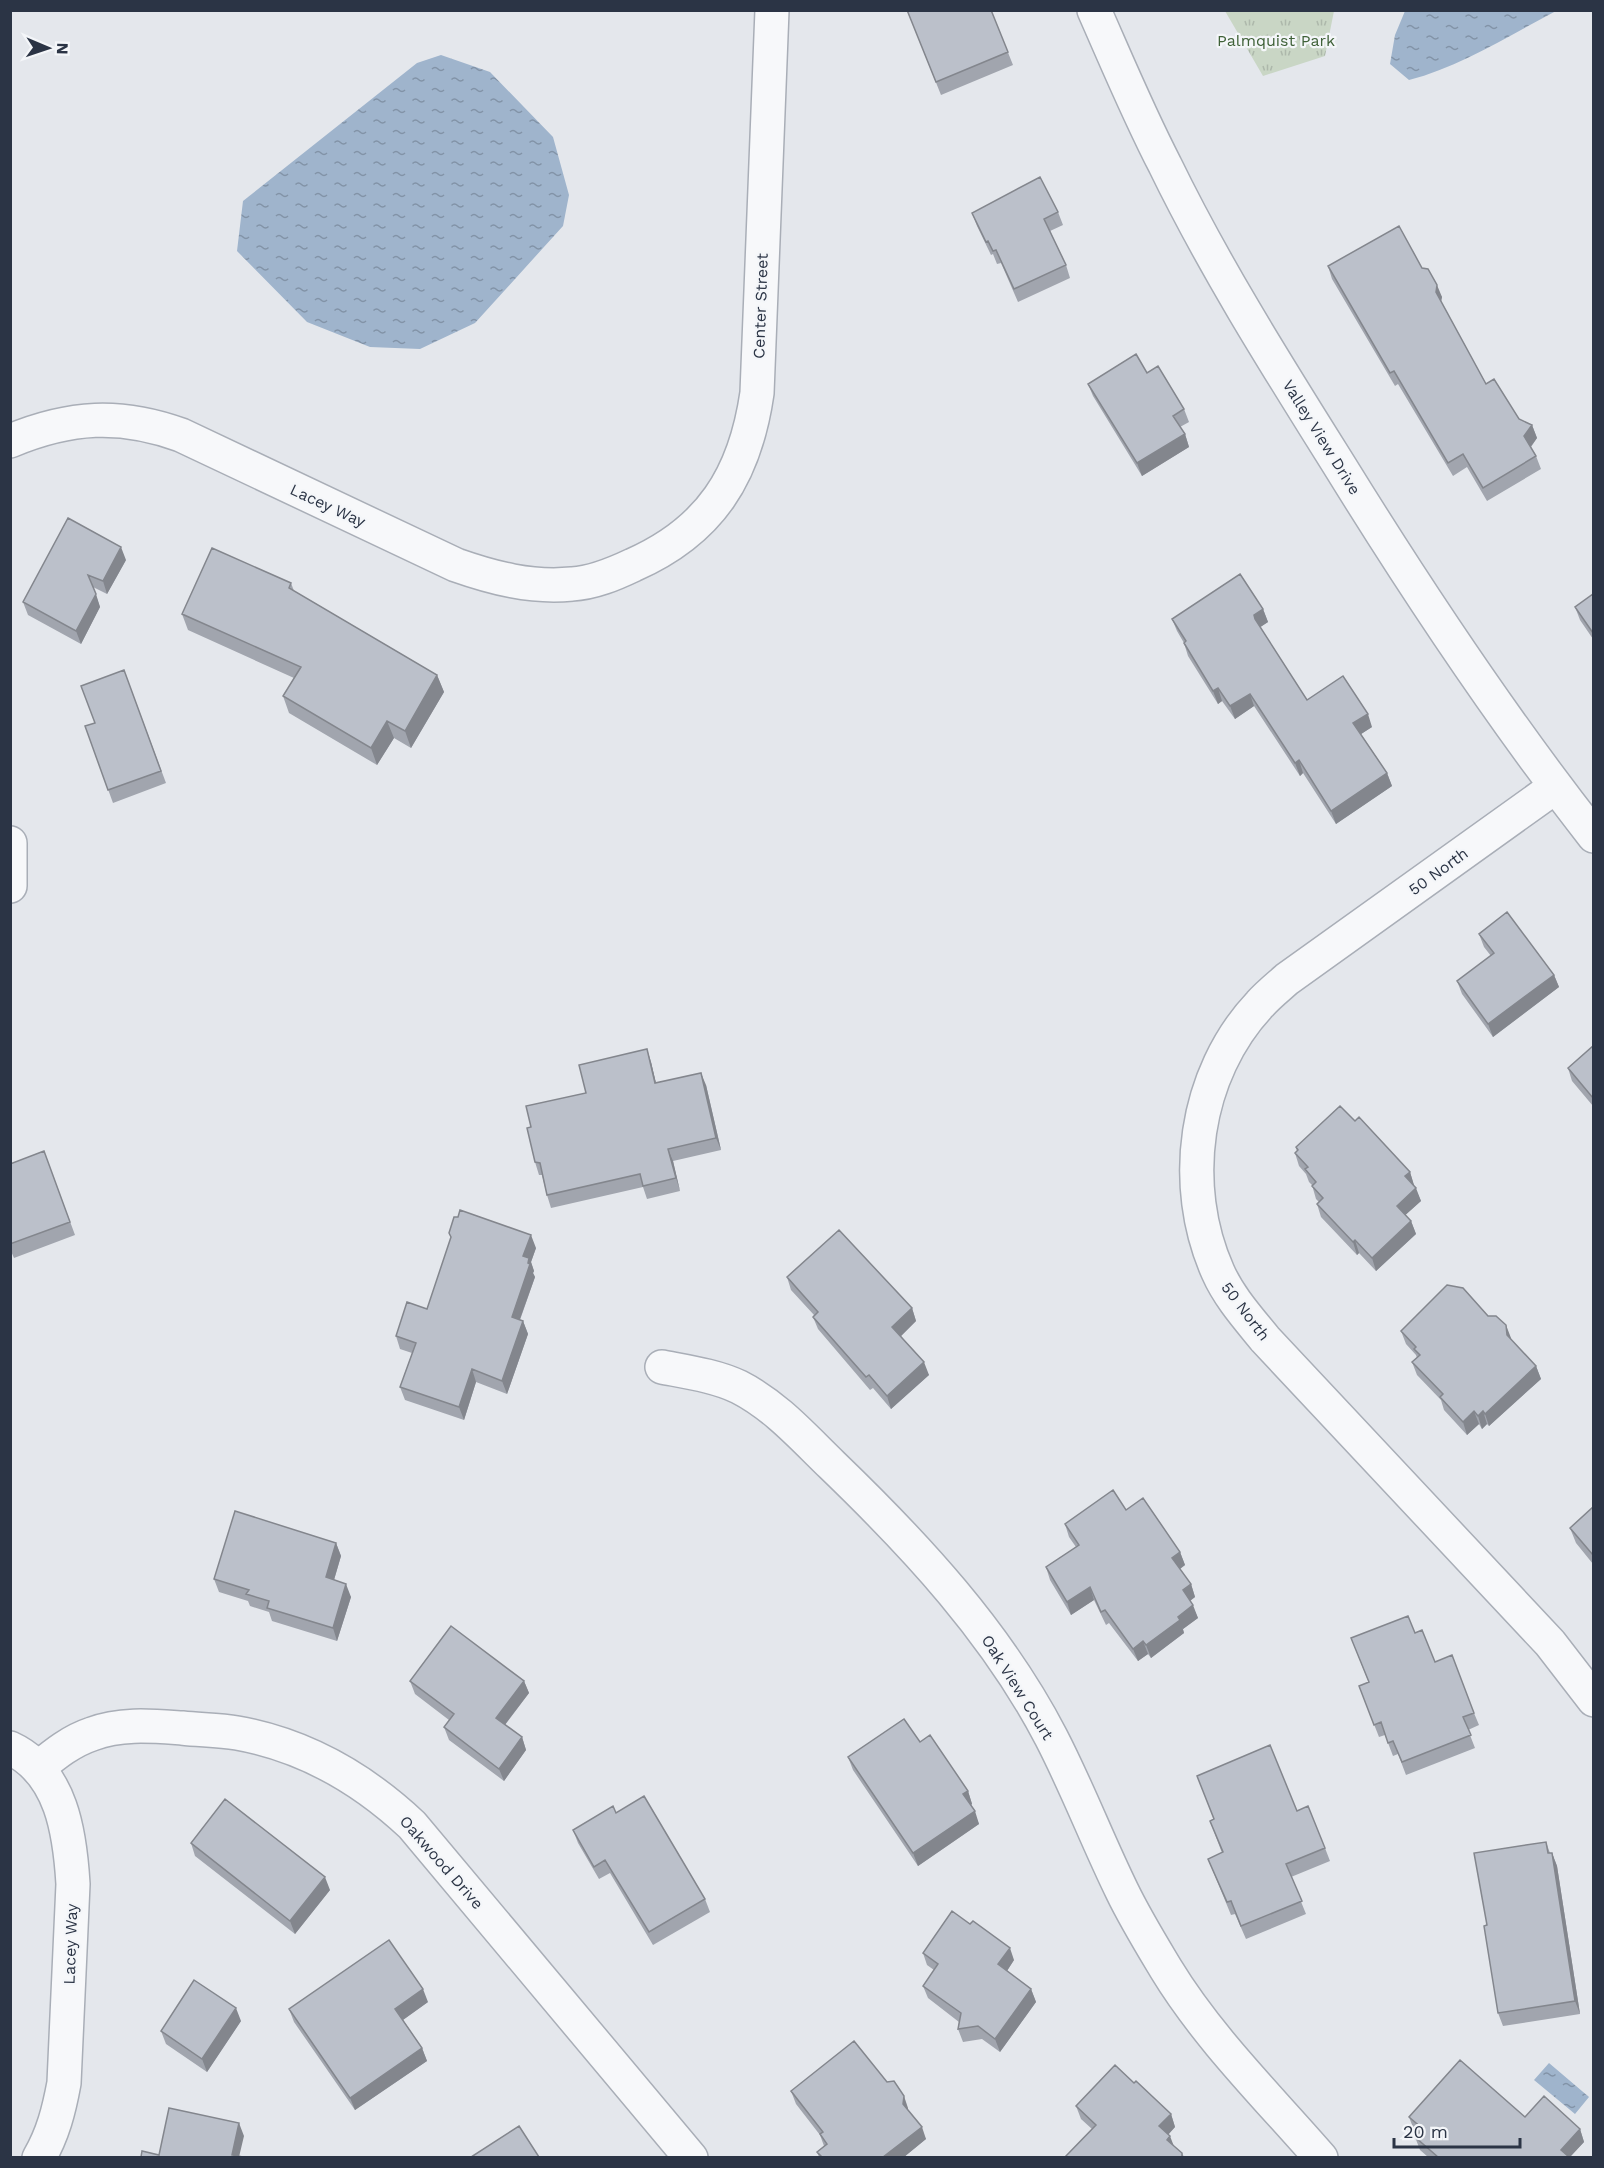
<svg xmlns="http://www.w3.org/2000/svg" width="1604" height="2168" font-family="'Work Sans',sans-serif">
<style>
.grass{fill:url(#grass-tufts)}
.water{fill:url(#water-ripples)}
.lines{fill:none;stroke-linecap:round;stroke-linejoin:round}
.minor-casing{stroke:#a9aeb7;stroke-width:36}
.tertiary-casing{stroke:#a9aeb7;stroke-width:36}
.minor{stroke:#f7f8fa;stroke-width:33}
.tertiary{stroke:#f7f8fa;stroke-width:33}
.wall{fill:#a1a5ae}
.shaded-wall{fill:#83868d}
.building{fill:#bbc0ca;stroke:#83868d;stroke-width:1.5}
.labels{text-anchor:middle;stroke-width:4.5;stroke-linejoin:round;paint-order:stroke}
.park-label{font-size:16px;fill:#3f6138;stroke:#f4f6f9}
.street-label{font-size:16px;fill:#2b3445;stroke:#f4f6f9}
</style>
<defs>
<pattern id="grass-tufts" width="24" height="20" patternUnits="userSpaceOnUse" patternTransform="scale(1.5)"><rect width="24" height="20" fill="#c9d6c5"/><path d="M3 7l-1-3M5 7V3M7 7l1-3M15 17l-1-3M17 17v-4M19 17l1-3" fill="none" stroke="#adb8ab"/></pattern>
<pattern id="water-ripples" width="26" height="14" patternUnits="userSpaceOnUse" patternTransform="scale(1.5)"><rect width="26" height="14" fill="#9fb4cc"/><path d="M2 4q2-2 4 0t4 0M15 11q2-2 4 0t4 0" fill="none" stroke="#8293a7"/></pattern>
</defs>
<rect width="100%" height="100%" fill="#e4e7ec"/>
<path class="grass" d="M1225,11H1334L1325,56L1263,76Z"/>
<path class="water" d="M1405,11V10L1556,11C1510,35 1460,67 1409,80L1390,64L1395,35Z
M441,55L490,72L553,137L569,195L563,226L475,323L420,349L370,347L307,322L237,251L243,201L417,63Z
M1549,2063L1589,2097L1575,2114L1534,2080Z"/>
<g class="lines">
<defs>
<path id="minor" d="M1094,10C1117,62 1139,115 1165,165C1216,270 1279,369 1341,468C1419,594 1502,719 1594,836
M1555,787L1287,979C1278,987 1268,995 1260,1004C1194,1074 1179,1185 1218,1272C1229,1297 1248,1318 1265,1339L1550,1643L1594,1700
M662,1367C688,1372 716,1376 739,1387C776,1406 803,1437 832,1465C916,1546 997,1633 1051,1737C1077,1787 1097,1840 1122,1891C1135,1918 1151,1944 1166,1969C1208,2038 1268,2097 1321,2158
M38,1768C55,1754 71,1741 92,1734C121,1723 152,1726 182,1728C200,1730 219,1730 237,1733C304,1745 363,1779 412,1825L691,2158"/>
<path id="tertiary" d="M10,441C70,416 120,413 181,435L456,565C493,578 531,588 572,584C593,583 614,574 633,565C710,531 745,476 757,393L772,10
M10,843V886
M10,1748C62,1772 70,1834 73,1884L64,2083C59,2110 53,2134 39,2158"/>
</defs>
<use href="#minor" class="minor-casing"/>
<use href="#tertiary" class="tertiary-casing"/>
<use href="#minor" class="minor"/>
<use href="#tertiary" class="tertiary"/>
</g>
<path class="wall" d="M907,10H991L1013,65L941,95Z
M1058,212L1063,225L1050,231L1066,265L1070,278L1018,302L1001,263L997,264L993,254L991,255L977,226L972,213Z
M1328,266L1422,268L1442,297L1441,302L1486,384L1519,419L1532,425L1537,438L1531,447L1536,456L1541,469L1487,501L1467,467L1453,476L1398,384L1395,386L1332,279Z
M1147,373L1184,409L1189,422L1180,427L1185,434L1189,447L1142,476L1093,396L1088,384Z
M126,560L107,594L93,587L100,607L81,644L28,615L23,602Z
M291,583L294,591L437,675L444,692L411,748L394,738L377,765L289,713L283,696L294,678L188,630L182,614Z
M1593,594V639L1580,620L1575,607Z
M1263,609L1268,622L1260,627L1307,700L1372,727L1361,734L1387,773L1392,786L1336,824L1303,773L1300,776L1254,706L1235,719L1222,701L1218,704L1188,656L1184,643L1177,631L1172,619Z
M124,670L166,783L113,803L85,726L95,723Z
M1479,934L1554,975L1559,987L1493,1037L1462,994L1457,981L1491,956L1484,947Z
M1593,1046V1106L1572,1081L1568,1068Z
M651,1062L656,1083L706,1085L721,1150L673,1161L680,1191L647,1199L643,1187L551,1208L547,1195L542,1175H539L535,1162L531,1127L586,1093Z
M1355,1121L1410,1172L1414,1186L1421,1201L1405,1215L1411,1221L1416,1234L1376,1271L1359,1253L1357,1255L1321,1217L1317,1204L1319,1202L1316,1199L1312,1185L1309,1182L1306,1174L1299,1166L1295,1153L1297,1151L1296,1147Z
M44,1151L75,1235L14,1258L10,1249V1164Z
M449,1233L536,1248L531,1262L534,1271L533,1273L535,1277L520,1320L523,1321L528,1334L507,1394L476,1382L464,1420L405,1400L400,1387L412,1353L400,1349L396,1336L427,1309L451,1238Z
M787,1277L912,1308L916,1321L901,1336L929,1375L891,1409L873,1388L870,1390L818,1329L813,1317L814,1315L791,1290Z
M1488,1316L1536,1366L1541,1379L1489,1426L1487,1424L1482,1429L1479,1424L1467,1435L1444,1410L1441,1400L1417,1375L1412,1362L1417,1358L1416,1355L1406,1344L1401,1331Z
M1593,1507V1564L1576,1543L1570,1528Z
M1126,1510L1180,1552L1185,1565L1180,1569L1191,1584L1195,1597L1190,1601L1198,1618L1183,1629L1184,1633L1151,1658L1148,1654L1138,1661L1109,1623L1106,1625L1094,1600L1071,1615L1050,1580L1046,1567L1076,1547L1069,1537L1065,1524Z
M336,1543L341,1556L334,1580L351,1597L337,1641L272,1621L269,1612L250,1606L248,1601L219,1592L214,1579Z
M1415,1633L1435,1662L1474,1713L1479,1725L1468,1730L1475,1748L1406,1775L1398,1754L1393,1756L1385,1735L1379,1737L1359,1686L1369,1683L1351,1638Z
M410,1681H524L529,1693L505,1725L522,1737L526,1750L504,1781L449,1740L444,1727L449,1720L415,1694Z
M920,1742L968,1791L972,1804L971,1805L979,1824L918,1866L853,1770L848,1757Z
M1197,1776L1297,1811L1325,1848L1330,1861L1291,1877L1306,1914L1246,1939L1235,1914L1231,1915L1208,1859L1222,1853L1210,1821L1214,1819Z
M616,1813L705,1899L710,1912L653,1945L610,1873L599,1879L578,1843L573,1830Z
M1546,1842L1550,1853H1552L1557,1866L1580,2014L1503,2026L1498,2013L1487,1925Z
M191,1843L330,1890L295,1934L195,1856Z
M923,1953L1014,1960L1007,1971L1031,1989L1036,2002L1000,2052L982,2039L963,2042L958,2029L959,2022L928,1998L923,1986L934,1970L927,1965Z
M428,2002L403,2020L422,2048L427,2061L355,2110L294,2022L289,2009Z
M241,2021L207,2072L166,2044L161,2031Z
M1134,2083L1171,2114L1175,2127L1168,2135L1173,2145L1182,2153L1184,2157H1065L1092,2129L1081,2119L1076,2106Z
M791,2091L908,2108V2110L926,2139L904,2157H819L817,2152L824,2146L820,2135L796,2104Z
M1409,2117H1525L1580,2129L1584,2142L1570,2157H1428L1420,2150L1415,2137L1418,2134L1414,2130Z"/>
<path class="shaded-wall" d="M1437,285L1442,297L1440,305L1436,292Z
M1532,425L1537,438L1529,449L1524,436Z
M1185,434L1189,447L1142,476L1137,463Z
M121,547L126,560L107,594L103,581Z
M96,594L100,607L81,644L76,631Z
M1263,609L1268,622L1259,628V632L1254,615Z
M437,675L444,692L411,748L405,731Z
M1218,688L1222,701L1218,704L1213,691Z
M1250,694L1254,706L1235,719L1230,706Z
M1368,714L1372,727L1358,736L1353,723Z
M387,721L394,738L377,765L371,748Z
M1299,760L1303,773L1300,776L1295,763Z
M1387,773L1392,786L1336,824L1331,811Z
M1554,975L1559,987L1493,1037L1488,1024Z
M647,1049L651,1062L659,1096L655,1083Z
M701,1073L706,1085L721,1150L716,1138Z
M668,1149L673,1161L680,1191L676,1178Z
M1410,1172L1414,1185L1410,1189L1405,1176Z
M1416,1188L1421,1201L1401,1219L1397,1206Z
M1411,1221L1416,1234L1376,1271L1372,1258Z
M531,1235L536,1248L531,1262L534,1271L533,1273L535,1277L516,1330L512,1317L523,1256Z
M1355,1240L1359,1253L1357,1255L1353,1242Z
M912,1308L916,1321L897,1340L892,1327Z
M523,1321L528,1334L507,1394L502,1381Z
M1506,1325L1511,1338L1512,1348L1507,1335Z
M924,1362L929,1375L891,1409L887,1396Z
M1536,1366L1541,1379L1489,1426L1485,1414Z
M472,1369L476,1382L464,1420L459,1407Z
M1474,1411L1479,1424L1467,1435L1463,1422Z
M1483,1411L1487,1424L1482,1429L1478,1416Z
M336,1543L341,1556L331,1590L326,1577Z
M1180,1552L1185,1565L1177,1571L1172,1558Z
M346,1584L351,1597L337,1641L333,1628Z
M1191,1584L1195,1597L1187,1603L1183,1590Z
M1090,1587L1094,1600L1071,1615L1067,1602Z
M1193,1605L1198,1618L1183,1629L1178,1617Z
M1180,1620L1184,1633L1151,1658L1146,1645Z
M1143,1641L1148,1654L1138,1661L1133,1649Z
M524,1681L529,1693L500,1731L496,1718Z
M522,1737L526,1750L504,1781L499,1769Z
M968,1791L972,1804L968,1807L963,1794Z
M975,1811L979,1824L918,1866L913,1853Z
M1552,1853L1557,1866L1580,2014L1575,2001Z
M325,1877L330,1890L295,1934L290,1921Z
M1010,1948L1014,1960L1003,1977L998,1964Z
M423,1989L428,2002L400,2022L395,2009Z
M1031,1989L1036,2002L1000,2052L995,2039Z
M236,2008L241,2021L207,2072L202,2059Z
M422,2048L427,2061L355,2110L350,2098Z
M904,2096L908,2108V2117L903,2104Z
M1171,2114L1175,2127L1164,2139L1159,2126Z
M239,2123L244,2136L239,2157L232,2155Z
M922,2127L926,2139L904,2157H883Z
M1580,2129L1584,2142L1570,2157H1563L1561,2150Z
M1170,2136L1175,2149L1167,2140Z"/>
<path class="building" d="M907,10H991L1008,52L936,82Z
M1040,177L1058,212L1044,219L1066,265L1014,289L996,250L993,251L988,241L986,242L972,213Z
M1399,226L1422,268L1428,269L1437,285L1436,292L1486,384L1494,379L1519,419L1532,425L1524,436L1536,456L1483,488L1463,454L1448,463L1394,371L1390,373L1328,266Z
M1136,354L1147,373L1158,366L1184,409L1173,416L1185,434L1137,463L1088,384Z
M68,518L121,547L103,581L88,575L96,594L76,631L23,602Z
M212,548L291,583L289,588L437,675L405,731L387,721L371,748L283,696L301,667L182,614Z
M1240,574L1263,609L1254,615L1255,619L1307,700L1343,676L1368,714L1353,723L1387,773L1331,811L1299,760L1295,763L1250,694L1230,706L1218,688L1213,691L1184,643L1186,641L1172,619Z
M1593,594V633L1575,607Z
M124,670L161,771L108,790L85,726L95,723L81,686Z
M1507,912L1554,975L1488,1024L1457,981L1494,953L1479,934Z
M1593,1046V1098L1568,1068Z
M647,1049L655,1083L701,1073L716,1138L668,1149L676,1178L643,1186L640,1174L547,1195L540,1163L535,1162L527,1128L531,1127L526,1106L586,1093L579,1065Z
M1340,1106L1355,1121L1359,1117L1410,1172L1405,1176L1416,1188L1397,1206L1411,1221L1372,1258L1355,1240L1353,1242L1317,1204L1323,1198L1312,1186L1316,1182L1305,1169L1308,1167L1295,1153L1298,1150L1296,1147Z
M44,1151L70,1222L10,1244V1164Z
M460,1210L531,1235L523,1256L529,1258L528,1263L530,1264L512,1317L523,1321L502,1381L472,1369L459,1407L400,1387L416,1343L396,1336L407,1302L427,1309L451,1237L449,1233L454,1217H458Z
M839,1230L912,1308L892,1327L924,1362L887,1396L869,1375L866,1377L813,1317L818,1312L787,1277Z
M1447,1285L1463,1288L1488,1316H1496L1506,1325L1507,1335L1536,1366L1485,1414L1483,1411L1478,1416L1474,1411L1463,1422L1440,1397L1443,1394L1412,1362L1420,1355L1414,1349L1416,1347L1401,1331Z
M1113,1490L1126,1510L1143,1498L1180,1552L1172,1558L1191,1584L1183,1590L1193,1605L1178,1617L1180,1620L1146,1645L1143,1641L1133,1649L1105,1610L1101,1612L1090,1587L1067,1602L1046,1567L1079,1545L1065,1524Z
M1593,1507V1555L1570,1528Z
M235,1511L336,1543L326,1577L346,1584L333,1628L267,1608L269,1601L246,1594L249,1590L214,1579Z
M1408,1616L1415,1633L1422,1630L1435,1662L1452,1655L1474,1713L1463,1717L1471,1735L1402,1762L1393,1741L1388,1743L1381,1722L1374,1725L1359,1686L1369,1682L1351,1638Z
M451,1626L524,1681L496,1718L522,1737L499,1769L444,1727L454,1714L410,1681Z
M904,1719L920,1742L930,1735L968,1791L963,1794L975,1811L913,1853L848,1757Z
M1270,1745L1297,1811L1308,1806L1325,1848L1286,1864L1302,1901L1241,1926L1231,1901L1227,1902L1208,1859L1223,1852L1210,1821L1214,1819L1197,1776Z
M644,1796L705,1899L649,1932L605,1860L594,1867L573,1830L613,1806L616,1813Z
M225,1799L325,1877L290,1921L191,1843Z
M1546,1842L1548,1853H1552L1575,2001L1498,2013L1484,1926L1487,1925L1474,1853Z
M952,1911L970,1924L973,1921L1010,1948L998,1964L1031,1989L995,2039L978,2026L958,2029L961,2013L923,1986L938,1964L923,1953Z
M389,1940L423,1989L395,2009L422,2048L350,2098L289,2009Z
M194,1980L236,2008L202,2059L161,2031Z
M854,2041L887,2082L894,2081L904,2096L903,2104L922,2127L883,2157H822L817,2152L827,2144L820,2134L823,2132L791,2091Z
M1460,2060L1525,2117L1544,2096L1580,2129L1561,2150L1569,2157H1438L1415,2137L1423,2129L1409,2117Z
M1115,2065L1134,2083L1136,2081L1171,2114L1159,2126L1170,2136L1167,2140L1182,2153V2157H1065L1096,2125L1076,2106Z
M169,2108L239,2123L232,2155L243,2157H141L142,2151L159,2155Z
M519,2126L539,2157H471Z"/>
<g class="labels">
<g class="park-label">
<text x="1276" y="46">Palmquist Park</text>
</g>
<g class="street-label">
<text transform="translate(760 306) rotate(-88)" y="6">Center Street</text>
<text transform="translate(1322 437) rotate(58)" y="6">Valley View Drive</text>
<text transform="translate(328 505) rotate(25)" y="6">Lacey Way</text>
<text transform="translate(1438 871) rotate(-36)" y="6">50 North</text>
<text transform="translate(1246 1311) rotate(53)" y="6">50 North</text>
<text transform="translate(1018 1687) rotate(58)" y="6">Oak View Court</text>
<text transform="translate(442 1862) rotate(49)" y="6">Oakwood Drive</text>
<text transform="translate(70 1944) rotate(-88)" y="6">Lacey Way</text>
</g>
</g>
<rect width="1604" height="2168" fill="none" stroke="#2b3445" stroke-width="24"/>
<g transform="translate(48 48) rotate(92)" stroke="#f4f6f9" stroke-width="4.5" paint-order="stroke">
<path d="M0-4.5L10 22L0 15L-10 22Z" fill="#2b3445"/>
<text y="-9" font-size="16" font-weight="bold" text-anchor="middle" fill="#2b3445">N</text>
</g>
<path d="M1394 2138v9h126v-9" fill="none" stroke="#2b3445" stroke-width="3"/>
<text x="1403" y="2138" font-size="18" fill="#2b3445" stroke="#f4f6f9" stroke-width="4.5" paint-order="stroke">20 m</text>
</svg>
